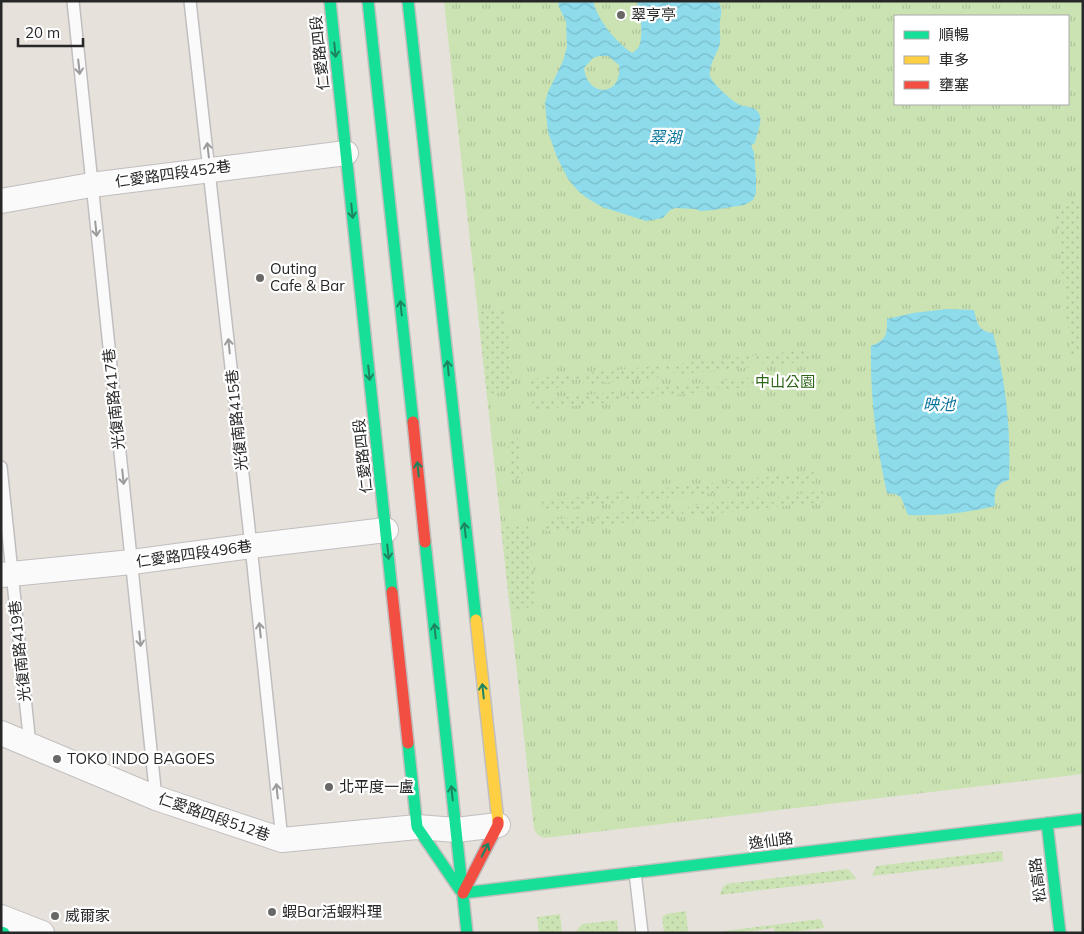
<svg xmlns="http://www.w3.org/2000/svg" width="1084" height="934" font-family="Mulish,'Noto Sans TC',sans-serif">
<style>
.grass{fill:url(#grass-tufts);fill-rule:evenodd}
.garden{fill:url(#garden-dots)}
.water{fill:url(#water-waves);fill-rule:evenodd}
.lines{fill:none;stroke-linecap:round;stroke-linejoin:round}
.lane-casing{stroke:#c0bebe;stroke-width:14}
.street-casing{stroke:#c0bebe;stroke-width:26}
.fast-casing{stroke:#c0bebe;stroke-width:14}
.slow-casing{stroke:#c0bebe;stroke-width:14}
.jam-casing{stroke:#c0bebe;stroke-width:14}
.lane{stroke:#fbfafa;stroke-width:11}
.street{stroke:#fbfafa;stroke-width:24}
.fast{stroke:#16e098;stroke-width:11}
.slow{stroke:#ffcf43;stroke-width:11}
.jam{stroke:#f24e42;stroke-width:11}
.oneway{stroke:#1e8460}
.oneway2{stroke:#9c9b9b}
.poi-dot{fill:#6a6866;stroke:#fff;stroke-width:2}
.labels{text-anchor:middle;stroke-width:4.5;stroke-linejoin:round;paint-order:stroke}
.poi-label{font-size:15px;fill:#272727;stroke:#fff;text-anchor:start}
.street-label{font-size:15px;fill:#272727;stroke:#fff}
.park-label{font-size:15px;fill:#2d6616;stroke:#fff}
.water-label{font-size:16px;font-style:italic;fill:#08749b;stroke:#fff}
</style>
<defs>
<pattern id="grass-tufts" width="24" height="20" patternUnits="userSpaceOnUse" patternTransform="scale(1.25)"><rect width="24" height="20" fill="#cbe3b3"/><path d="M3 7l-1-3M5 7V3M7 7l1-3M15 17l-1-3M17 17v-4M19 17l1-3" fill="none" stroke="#aec39a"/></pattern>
<pattern id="garden-dots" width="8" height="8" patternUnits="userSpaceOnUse" patternTransform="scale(1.25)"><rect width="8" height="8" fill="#cbe3b3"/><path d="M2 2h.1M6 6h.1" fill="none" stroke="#aec39a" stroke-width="1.8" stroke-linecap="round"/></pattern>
<pattern id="water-waves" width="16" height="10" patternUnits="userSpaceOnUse" patternTransform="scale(1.25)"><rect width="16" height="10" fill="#8ddbeb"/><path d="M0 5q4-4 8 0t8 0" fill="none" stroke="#7abcca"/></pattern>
</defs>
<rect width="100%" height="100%" fill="#e7e1dc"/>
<path class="grass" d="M444,1H1083V774L544,838L538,835L534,829ZM895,16H1068V104H895Z"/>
<path class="garden" d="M1083,199V353L1071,354L1056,216L1067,201Z
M505,309L514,391L487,394L478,312Z
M808,350L809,361L764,366L763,360L751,361V367L674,375L673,369L661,370V377L584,385L582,379L570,380L571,386L530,391L529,379Z
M805,372L806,381L718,390L717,381Z
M710,382L711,391L628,400L626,391Z
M620,391L621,401L533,410L532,401Z
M519,438L523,477L511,479L507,439Z
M815,472L816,482L728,491L727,481Z
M721,482L722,492L638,501L637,491Z
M823,491L824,502L546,531L544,521L584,516L585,523L598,521L597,515L675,507V513L688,512V506L765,497L766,503L778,502V496Z
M631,492L632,501L543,511L542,501Z
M528,525L537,607L510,609L501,527Z
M1002,851L1003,861L872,876L876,866Z
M848,869L857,879L720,895L722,888L726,884Z
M686,911L688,933H664L662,917L666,914Z
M560,914L562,933H539L537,917Z
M820,919L825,928L782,933H775L774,928L738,933H724V931Z
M617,920L618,933H575L582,924Z"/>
<path class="water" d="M558,1H593C598,21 616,42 632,53C633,53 638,48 638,48C644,40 641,9 636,1H718C724,12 720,13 720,23C719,30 721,36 720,43C718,53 708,65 710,76C712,83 731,100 738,104C745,108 757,105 760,116C762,124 756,135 755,143L751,145L754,153L756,177V193L753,200L744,205L713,210L701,211L695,209L675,208L670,210L663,218L646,221L602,207L587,198L579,192L568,179L557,157L548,132L545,103L548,92L563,61L567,47L566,21L559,7ZM599,56H608L619,65C623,97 587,98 584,68L593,58Z
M947,309L974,310C977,323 979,332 993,333C1006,381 1011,430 1009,480C994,484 994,492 995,506C965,513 938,516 908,515L901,497L895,494L887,493C876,444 870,396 871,346C887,340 887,334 887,319L913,313Z"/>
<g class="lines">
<defs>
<path id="lane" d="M73,1L156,798
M190,1L251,546L282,840
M1,467L30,745
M635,872L642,933"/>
<path id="street" d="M1,201L91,185L346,153
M1,575L132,562L251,546L386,530
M1,733L156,798L282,840L417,827L456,830L498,825
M1,917L42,933"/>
<path id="fast" d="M330,1L392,592
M368,1L413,422
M408,1L476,620
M425,542L467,933
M408,743L417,827L460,890
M1047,823L1060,933
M463,893L1083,819
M1,932L4,933"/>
<path id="slow" d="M476,620L498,822"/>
<path id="jam" d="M413,422L425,542
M392,592L408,743
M463,893L498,825V822"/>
</defs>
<use href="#lane" class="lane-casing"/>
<use href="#street" class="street-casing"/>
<use href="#fast" class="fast-casing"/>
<use href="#slow" class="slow-casing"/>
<use href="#jam" class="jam-casing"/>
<use href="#lane" class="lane"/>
<use href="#street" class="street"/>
<use href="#fast" class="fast"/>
<use href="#slow" class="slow"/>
<use href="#jam" class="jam"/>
</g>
<defs><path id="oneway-shaft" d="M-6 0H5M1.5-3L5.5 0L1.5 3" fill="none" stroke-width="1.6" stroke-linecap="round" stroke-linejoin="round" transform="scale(1.25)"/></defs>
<g class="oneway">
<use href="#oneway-shaft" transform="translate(335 50) rotate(84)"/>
<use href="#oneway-shaft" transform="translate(352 211) rotate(84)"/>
<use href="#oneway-shaft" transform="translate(401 308) rotate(-96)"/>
<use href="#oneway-shaft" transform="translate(448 368) rotate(-96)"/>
<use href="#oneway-shaft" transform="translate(369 373) rotate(84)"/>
<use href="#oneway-shaft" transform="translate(418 469) rotate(-96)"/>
<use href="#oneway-shaft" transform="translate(465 530) rotate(-96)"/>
<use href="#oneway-shaft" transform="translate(388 552) rotate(84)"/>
<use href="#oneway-shaft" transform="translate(435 631) rotate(-96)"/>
<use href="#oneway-shaft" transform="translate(483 691) rotate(-96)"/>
<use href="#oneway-shaft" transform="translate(452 793) rotate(-96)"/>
<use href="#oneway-shaft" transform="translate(485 850) rotate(-63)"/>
</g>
<g class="oneway2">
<use href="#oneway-shaft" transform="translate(79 67) rotate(84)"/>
<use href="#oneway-shaft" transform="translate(208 150) rotate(-97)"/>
<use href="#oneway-shaft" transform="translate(96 229) rotate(84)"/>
<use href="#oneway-shaft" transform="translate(229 346) rotate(-96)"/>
<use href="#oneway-shaft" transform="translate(123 477) rotate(84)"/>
<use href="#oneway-shaft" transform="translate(260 630) rotate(-96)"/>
<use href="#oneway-shaft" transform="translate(140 639) rotate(84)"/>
<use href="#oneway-shaft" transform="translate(277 791) rotate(-96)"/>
</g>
<g class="poi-dot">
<circle cx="621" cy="15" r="5"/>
<circle cx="260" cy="278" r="5"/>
<circle cx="57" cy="759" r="5"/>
<circle cx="329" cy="787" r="5"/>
<circle cx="272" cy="912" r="5"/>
<circle cx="55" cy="916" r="5"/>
</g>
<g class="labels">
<g class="poi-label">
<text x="631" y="20">翠亨亭</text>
<text x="270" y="274">Outing<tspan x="270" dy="17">Cafe &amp; Bar</tspan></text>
<text x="67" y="764">TOKO INDO BAGOES</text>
<text x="339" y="792">北平度一盧</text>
<text x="282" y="917">蝦Bar活蝦料理</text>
<text x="65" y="921">威爾家</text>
</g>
<g class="street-label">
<text transform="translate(320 53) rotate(-96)" y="5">仁愛路四段</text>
<text transform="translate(173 174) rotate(-8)" y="5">仁愛路四段452巷</text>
<text transform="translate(114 399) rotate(-96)" y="5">光復南路417巷</text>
<text transform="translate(237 420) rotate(-96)" y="5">光復南路415巷</text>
<text transform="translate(363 456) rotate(-96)" y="5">仁愛路四段</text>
<text transform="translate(194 554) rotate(-8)" y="5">仁愛路四段496巷</text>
<text transform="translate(20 651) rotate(-96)" y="5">光復南路419巷</text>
<text transform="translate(214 817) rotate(19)" y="5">仁愛路四段512巷</text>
<text transform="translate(771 841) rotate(-7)" y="5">逸仙路</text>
<text transform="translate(1038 880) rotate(-97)" y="5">松高路</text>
</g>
<g class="park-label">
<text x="785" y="387">中山公園</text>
</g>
<g class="water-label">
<text x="665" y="143">翠湖</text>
<text x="939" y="410">映池</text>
</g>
</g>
<rect width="1084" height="934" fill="none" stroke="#272727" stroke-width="5"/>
<rect x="894" y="15" width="175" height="90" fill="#ffffff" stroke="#a9a9a9"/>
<rect x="904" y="31" width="25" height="8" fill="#16e098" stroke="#a9a9a9"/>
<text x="939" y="40" font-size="15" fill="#272727">順暢</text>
<rect x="904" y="56" width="25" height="8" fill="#ffcf43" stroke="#a9a9a9"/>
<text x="939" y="65" font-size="15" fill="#272727">車多</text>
<rect x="904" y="81" width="25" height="8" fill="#f24e42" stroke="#a9a9a9"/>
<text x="939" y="90" font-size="15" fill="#272727">壅塞</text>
<path d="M18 38v8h65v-8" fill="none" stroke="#272727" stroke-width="2.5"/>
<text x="25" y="38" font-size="15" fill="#272727" stroke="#ffffff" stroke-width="4" paint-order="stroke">20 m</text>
</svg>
